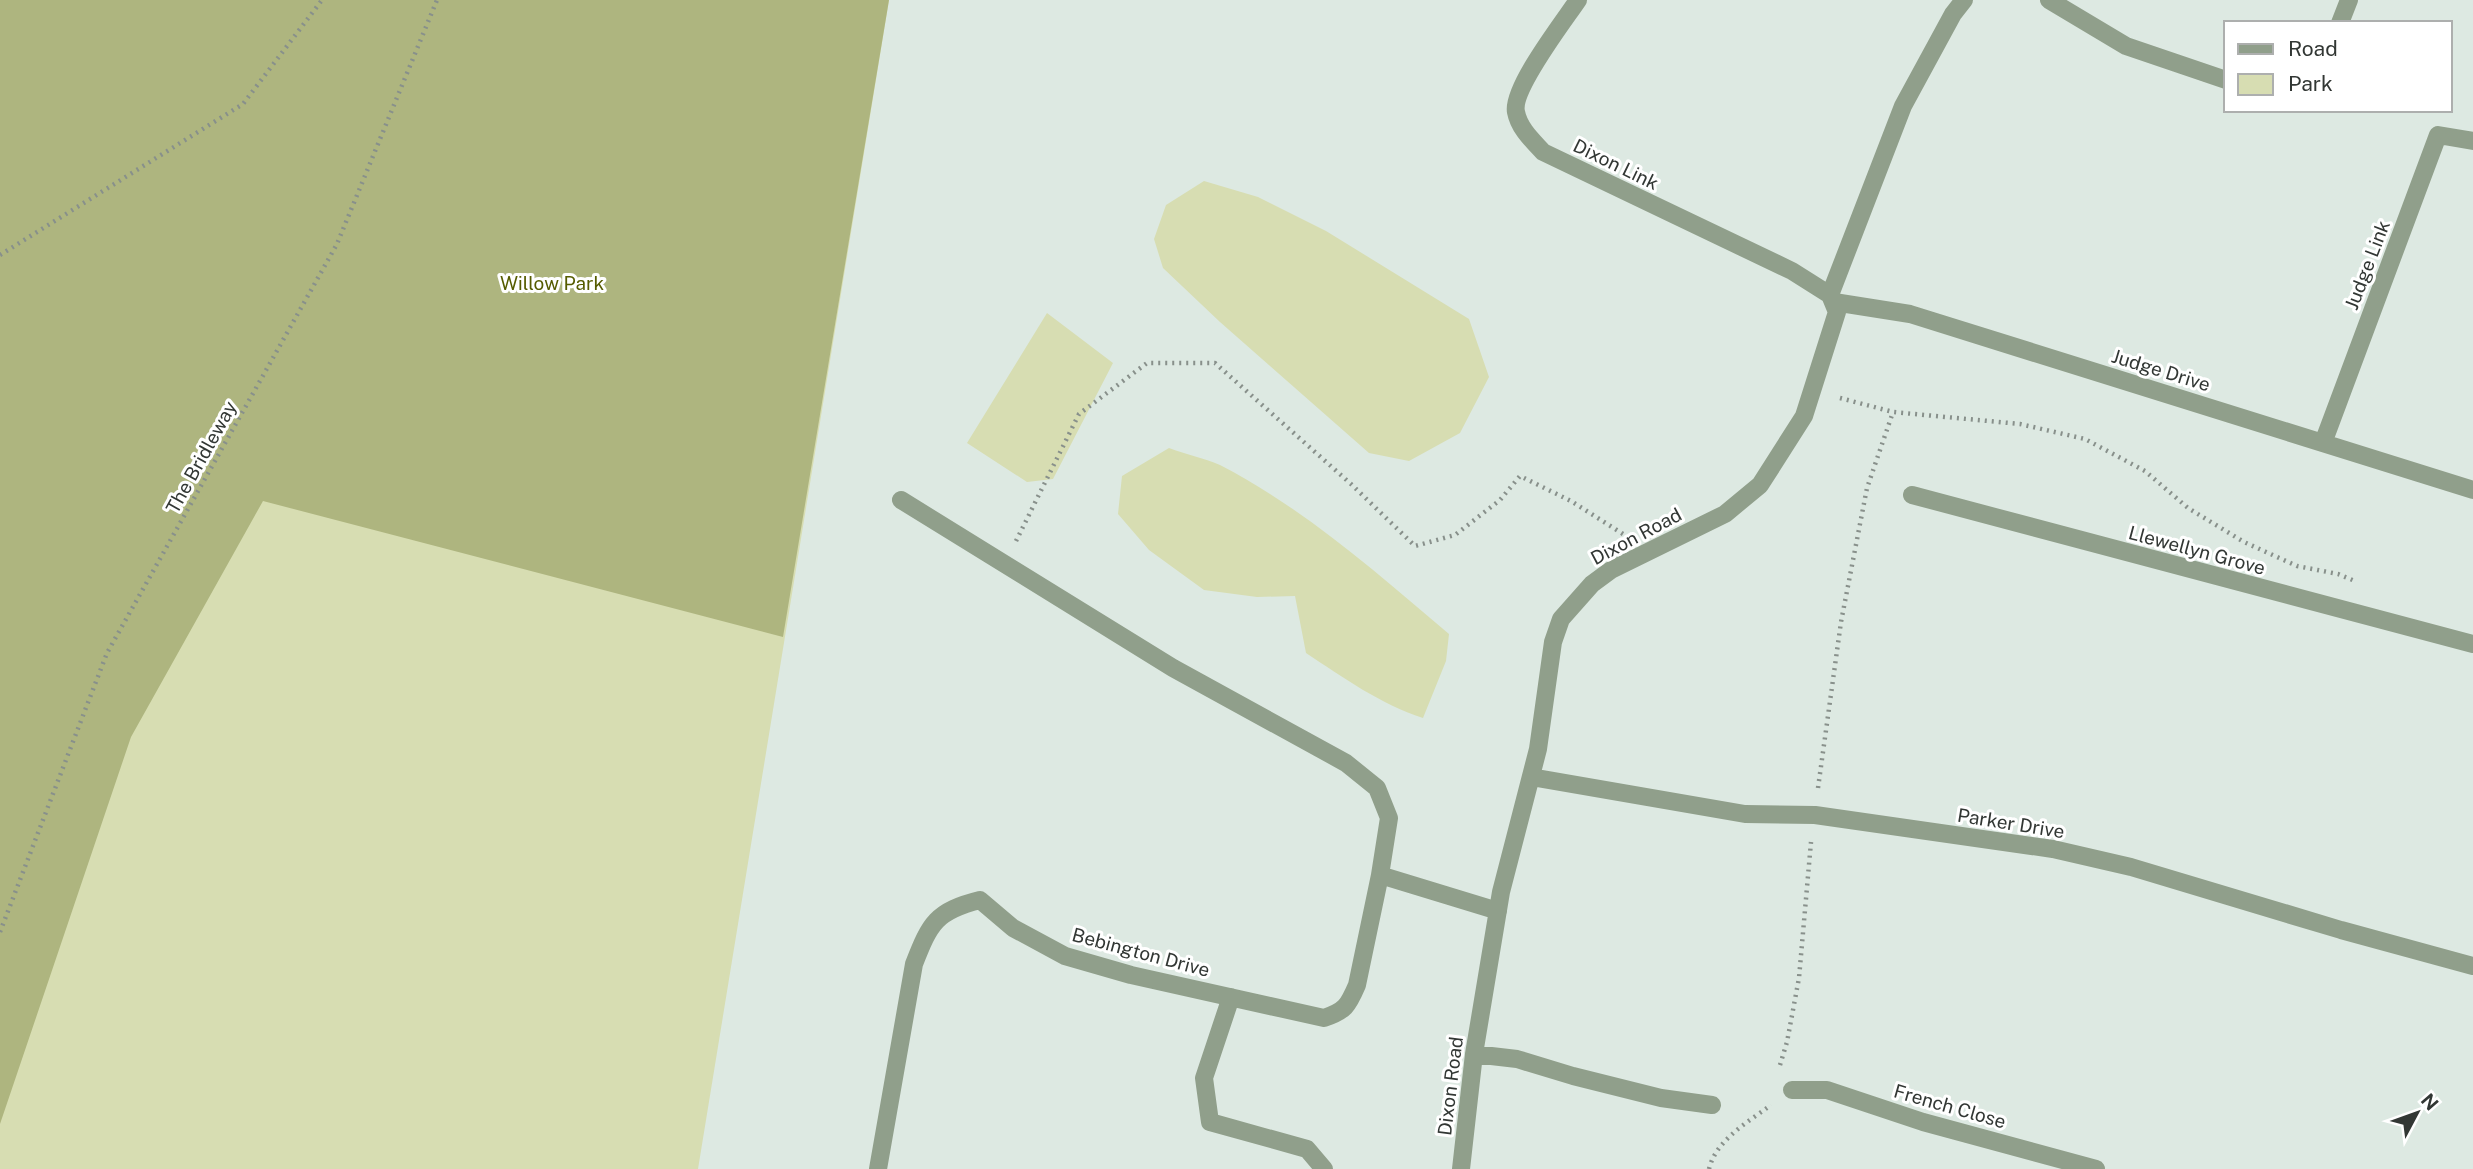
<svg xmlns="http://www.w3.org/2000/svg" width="2473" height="1169" font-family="'Public Sans',sans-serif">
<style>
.green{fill:#d7ddb2}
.forest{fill:#aeb57f}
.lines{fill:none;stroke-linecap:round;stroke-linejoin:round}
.path{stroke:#88908b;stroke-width:4.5;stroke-dasharray:2 5;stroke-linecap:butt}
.street{stroke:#909f8b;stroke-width:18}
.labels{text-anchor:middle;stroke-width:6;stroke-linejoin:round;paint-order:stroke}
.street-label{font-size:19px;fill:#323734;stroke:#fff}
.park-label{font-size:19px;fill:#565c00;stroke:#fff}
</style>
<rect width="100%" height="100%" fill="#dde9e2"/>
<path class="green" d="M0,0H889L698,1169H0Z
M1204,181L1258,197L1326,231L1469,319L1489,377L1460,433L1409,461L1369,453L1220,322L1163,268L1154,239L1166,205Z
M1047,313L1113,363L1053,479L1027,482L967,443Z
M1169,448C1185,454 1204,458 1220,465C1305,509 1377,573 1449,634L1446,661L1423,718C1380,704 1344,678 1306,653L1295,596L1257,597L1204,590L1149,550L1118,514L1122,476Z"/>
<path class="forest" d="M0,0H889L783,637L263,501L131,737L0,1124Z"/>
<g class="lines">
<path class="path" d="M0,255L243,104L322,0
M1840,398L1893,412L2020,424L2085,439L2145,471L2188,508L2244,542L2297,566L2338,574L2355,581
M1016,541L1079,414L1147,363H1215L1351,484L1415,546L1455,535L1500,500L1520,476L1571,501L1623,534
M1818,788L1841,622L1867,488L1893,412
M0,932L107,653L337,244L437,0
M1780,1065L1787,1042L1799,978L1811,842
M1709,1169C1716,1140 1748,1122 1771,1105"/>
<path class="street" d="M1578,0C1564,21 1511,89 1516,112C1519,128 1532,140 1543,152L1792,271L1830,295
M2049,0L2126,46L2226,80
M2340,23L2349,0
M1834,302L1910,314L2473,490
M2323,443L2438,135L2473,141
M1912,495L2473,644
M901,500L1173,668L1346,763L1377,788L1389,818L1380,875
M1531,777L1745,814L1815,815L2053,849L2131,867L2341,930L2473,966
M1231,997L1204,1078L1210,1122L1307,1149L1324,1169
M1474,1054L1517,1059L1573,1076L1661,1098L1712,1105
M1792,1090H1827L1923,1122L2096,1169
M878,1169L914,964C930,923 936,911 980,900L1013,928L1065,956L1131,975L1324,1018C1345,1011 1348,1006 1357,985L1380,875L1498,911
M1461,1169L1474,1054L1501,892L1538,749L1553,642L1561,619L1592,584L1611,570L1725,514L1760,485L1804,416L1837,312L1830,295L1903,106L1953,14L1964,0"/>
</g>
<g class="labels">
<g class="street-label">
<text transform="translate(1616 164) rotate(26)" y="7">Dixon Link</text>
<text transform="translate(2367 265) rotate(-69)" y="7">Judge Link</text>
<text transform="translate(2161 370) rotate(17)" y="7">Judge Drive</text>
<text transform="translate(201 457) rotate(-61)" y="7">The Bridleway</text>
<text transform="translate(1636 536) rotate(-28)" y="7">Dixon Road</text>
<text transform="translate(2197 550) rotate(15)" y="7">Llewellyn Grove</text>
<text transform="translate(2011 823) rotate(9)" y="7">Parker Drive</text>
<text transform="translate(1141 952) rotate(15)" y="7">Bebington Drive</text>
<text transform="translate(1450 1086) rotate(-83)" y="7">Dixon Road</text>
<text transform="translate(1950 1106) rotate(16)" y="7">French Close</text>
</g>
<g class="park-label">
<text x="552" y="290">Willow Park</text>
</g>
</g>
<rect x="2224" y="21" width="228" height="91" fill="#ffffff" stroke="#adafae" stroke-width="2"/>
<rect x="2238" y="44" width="35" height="10" fill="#909f8b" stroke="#adafae" stroke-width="2"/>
<text x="2288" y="56" font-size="21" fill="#323734">Road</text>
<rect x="2238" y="74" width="35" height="21" fill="#d7ddb2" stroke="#adafae" stroke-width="2"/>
<text x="2288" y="91" font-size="21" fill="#323734">Park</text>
<g transform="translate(2417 1113) rotate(49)" stroke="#ffffff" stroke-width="5" paint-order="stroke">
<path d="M0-5L12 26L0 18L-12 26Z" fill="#323734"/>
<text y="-10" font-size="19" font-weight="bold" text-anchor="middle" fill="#323734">N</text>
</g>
</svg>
